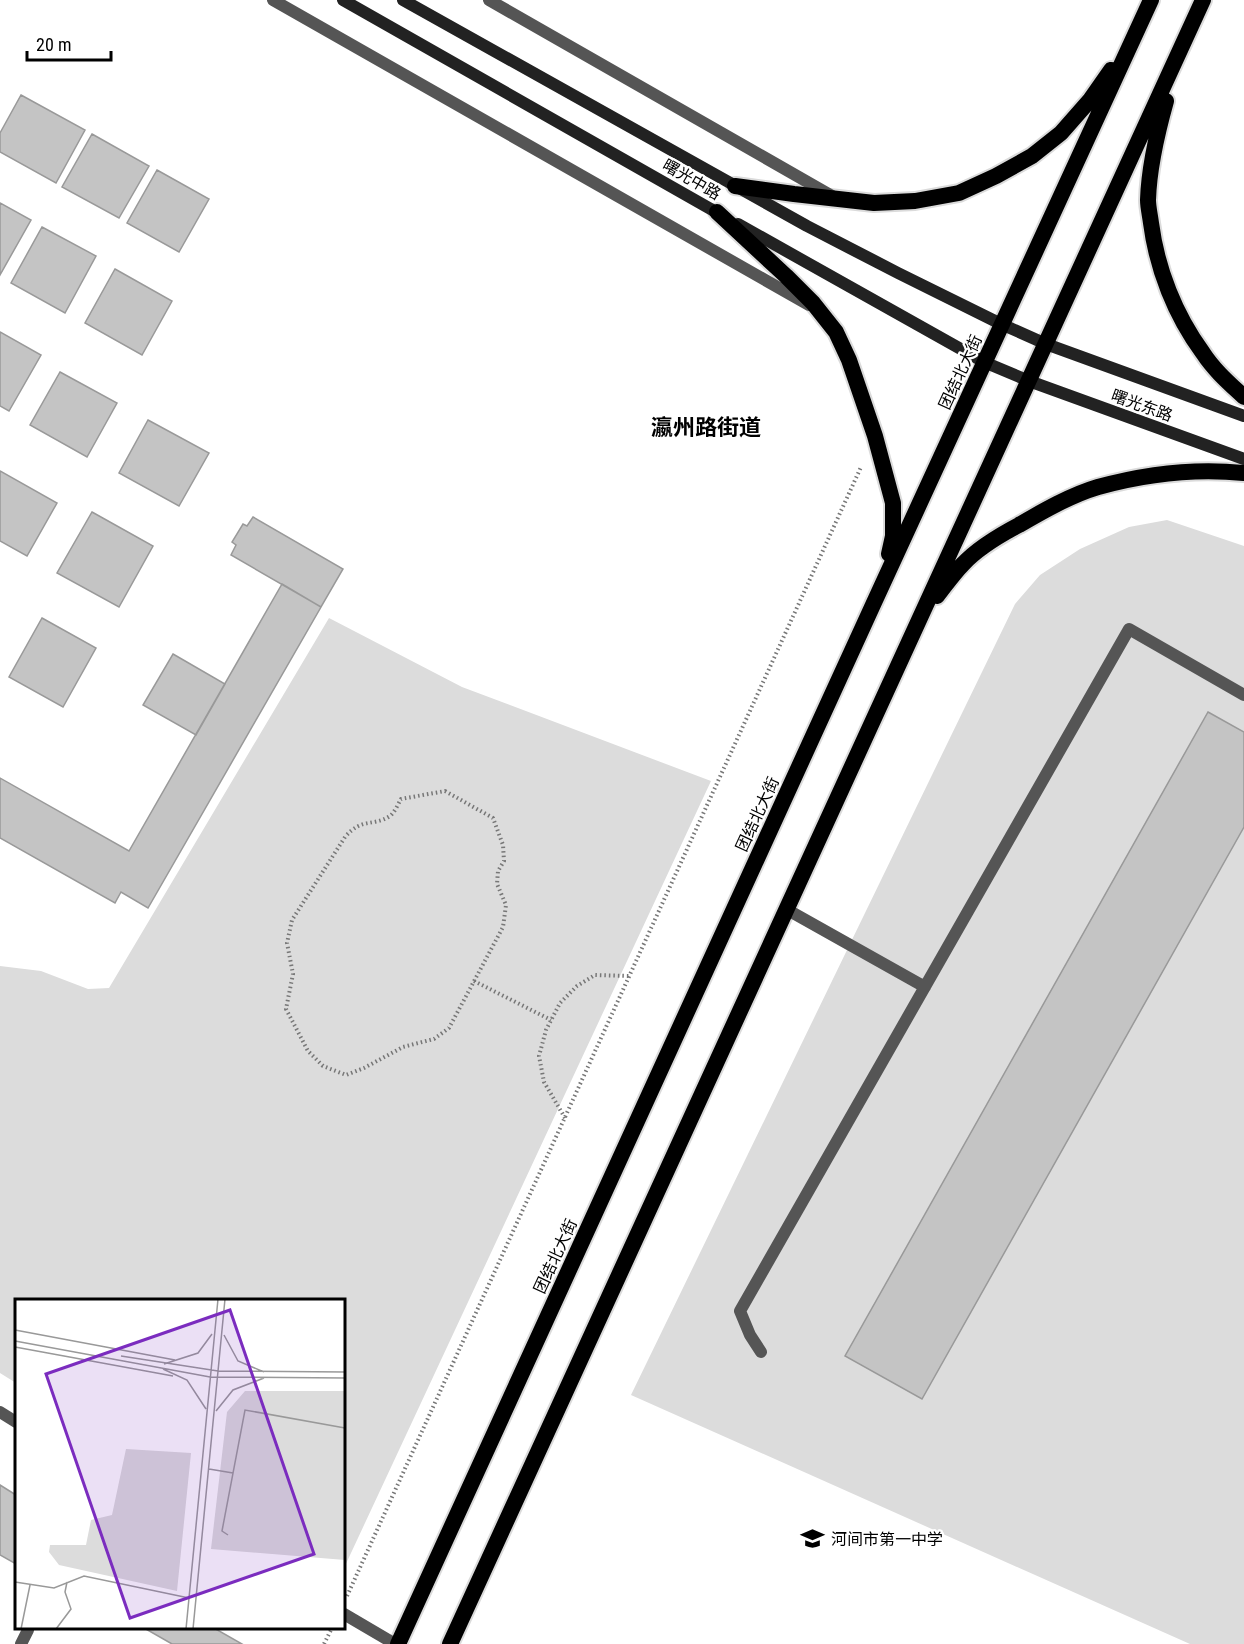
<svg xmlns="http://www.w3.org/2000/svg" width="1244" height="1644" font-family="'Roboto Condensed','Noto Sans SC',sans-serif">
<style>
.green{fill:#dcdcdc}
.building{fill:#c4c4c4;stroke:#999;stroke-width:1.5}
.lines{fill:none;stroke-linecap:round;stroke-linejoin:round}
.trunk-casing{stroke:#dbdbdb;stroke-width:20}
.path{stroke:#777;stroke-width:4;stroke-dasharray:1.5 3;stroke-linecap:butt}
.service{stroke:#555;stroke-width:12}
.minor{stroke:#555;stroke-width:12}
.secondary{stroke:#222;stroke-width:12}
.trunk{stroke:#000;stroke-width:16}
.labels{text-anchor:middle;stroke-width:4.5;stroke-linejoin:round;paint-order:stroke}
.street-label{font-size:16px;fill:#000;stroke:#fff}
.poi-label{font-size:16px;fill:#000;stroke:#fff;text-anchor:start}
.district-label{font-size:22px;font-weight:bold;fill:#000;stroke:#fff}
.inset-road{fill:none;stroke:#999;stroke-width:1.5}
.view{fill:#7b2cbf;fill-opacity:0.15;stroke:#7b2cbf;stroke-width:3}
.inset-edge{fill:none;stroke:#000;stroke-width:3}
</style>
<rect width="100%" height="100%" fill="#fff"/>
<path class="green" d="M1167,520L1244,546V1644H1190L631,1395L1015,604L1040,575L1080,549L1129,527Z
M329,618L462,687L711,781L344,1568V1300H16V1383L0,1373V966L41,971L88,989L109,988Z"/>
<path class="building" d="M21,95L85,130L56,183L0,152V133Z
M92,134L149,166L119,218L62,187Z
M157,170L209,199L179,252L127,223Z
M0,203L31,220L0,275Z
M42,227L96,256L65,313L11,283Z
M115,269L172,301L142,355L85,323Z
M0,332L41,355L9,411L0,406Z
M60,372L117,403L87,457L30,425Z
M148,420L209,453L179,506L119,473Z
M0,471L57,503L27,556L0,541Z
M92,512L153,546L119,607L57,573Z
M253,517L343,569L321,607L231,555L236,545L232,542L243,524L247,526Z
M282,584L321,607L148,908L121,892L115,903L0,838V778L129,851Z
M42,618L96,648L63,707L9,677Z
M173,654L225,684L196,735L143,705Z
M1208,712L1244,732V827L922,1399L845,1356Z
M0,1485L16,1495V1564L0,1555Z
M144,1628H214L242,1644H172Z"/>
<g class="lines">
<defs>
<path id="trunk" d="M1166,101C1157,133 1149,166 1148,200C1148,207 1150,215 1151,223C1157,269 1175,315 1203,353C1214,370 1229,383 1244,397
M735,186L794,194L874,203L915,201L959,193L996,176L1032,156L1061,133L1090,100L1111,70
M717,212L786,276L813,303L836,332L849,360L875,436L893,503V536L889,554
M937,596C945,586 953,574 963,564C978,548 1000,535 1019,525C1043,511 1071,495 1098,487C1145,474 1196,468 1244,473
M398,1644L872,607L1151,0
M450,1644L1203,0"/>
</defs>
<use href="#trunk" class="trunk-casing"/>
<path class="path" d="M445,791L493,818L503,845L504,861L498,871L497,884L506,905L503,927L449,1028L434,1039L403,1047L364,1068L346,1075L323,1066L308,1051L286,1009L293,974L287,943L292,920L345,837C362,817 373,827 390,816C395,812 398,804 401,799Z
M474,981L551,1020
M565,1118L544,1082L539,1056L546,1030L560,1003L577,986L595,975L629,976
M347,1596L861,467
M324,1644L332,1628"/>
<path class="service" d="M786,909L925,987
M761,1352L750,1335L740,1311L1129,629L1244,695
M21,1644L28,1630"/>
<path class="minor" d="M273,0L809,305
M489,0L832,196
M0,1412L16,1422
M344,1614L395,1644"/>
<path class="secondary" d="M343,0L723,216
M403,0L807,226L898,273L1001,324L1046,344L1244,416
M738,224L984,362L1029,381L1244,459"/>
<use href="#trunk" class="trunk"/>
</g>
<defs>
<symbol id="school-bare" viewBox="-9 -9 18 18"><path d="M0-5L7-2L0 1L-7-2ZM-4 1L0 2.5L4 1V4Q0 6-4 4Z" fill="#000" stroke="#fff" stroke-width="2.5" paint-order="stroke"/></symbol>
</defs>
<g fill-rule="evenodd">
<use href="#school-bare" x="796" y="1522" width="33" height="33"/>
</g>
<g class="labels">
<g class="street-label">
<text transform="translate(692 179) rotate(30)" y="6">曙光中路</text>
<text transform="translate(960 372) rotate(-65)" y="6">团结北大街</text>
<text transform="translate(1142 405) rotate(20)" y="6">曙光东路</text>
<text transform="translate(757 814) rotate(-65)" y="6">团结北大街</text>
<text transform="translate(555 1256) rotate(-65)" y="6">团结北大街</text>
</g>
<g class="poi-label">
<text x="831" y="1545">河间市第一中学</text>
</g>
<g class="district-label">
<text x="706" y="435">瀛州路街道</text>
</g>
</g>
<g transform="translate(15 1299)">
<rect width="330" height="330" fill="#fff"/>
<path d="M230,92H330V261L196,250L212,113ZM111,150L176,154L162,292L44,266L34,253L35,246H71L76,221L97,216Z" fill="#dcdcdc"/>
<path class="inset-road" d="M0,31L160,61M209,36L223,62L249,73M0,42L195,78L330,79M0,48L158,77M106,57L203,72L330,73M149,65L183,54L197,35M148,70L172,81L191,110M201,112L218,91L249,79M194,170L218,174M213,236L207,232L230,111L330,129M0,283L39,289L69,277L174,299M6,330L15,286M41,330L56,310L50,293L52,283M171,330L203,0M178,330L210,0"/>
<path class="view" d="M215,11L299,255L115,319L31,75Z"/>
<rect width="330" height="330" class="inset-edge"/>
</g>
<path d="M27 51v9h84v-9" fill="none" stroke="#000000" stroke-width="3"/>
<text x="36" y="51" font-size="18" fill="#000000" stroke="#ffffff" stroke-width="4.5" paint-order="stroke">20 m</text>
</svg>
